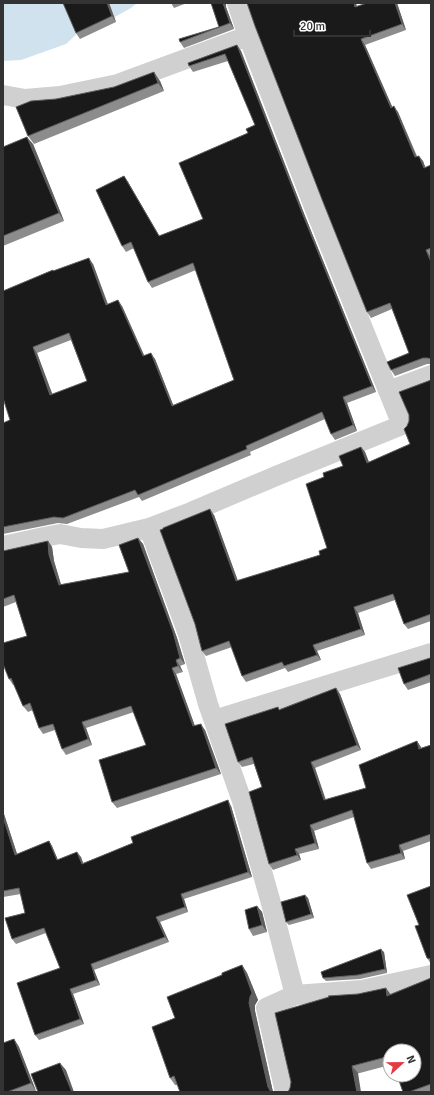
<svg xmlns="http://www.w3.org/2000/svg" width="434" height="1095" font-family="Signika,sans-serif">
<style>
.water{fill:#cfe2ee}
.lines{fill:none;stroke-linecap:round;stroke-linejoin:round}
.minor{stroke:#d0d0d0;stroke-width:20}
.wall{fill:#8c8c8c;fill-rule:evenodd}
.shaded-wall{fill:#5f5f5f}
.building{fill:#1a1a1a;stroke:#5f5f5f;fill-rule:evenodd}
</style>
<rect width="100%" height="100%" fill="#fff"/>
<path class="water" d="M3,3H137L131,8L113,18L80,31L66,44L21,60L3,61Z"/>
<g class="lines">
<path class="minor" d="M3,95L25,99L60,96L118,84L248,36
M388,391L431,375
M149,528L188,634L208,704L242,801L271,903L295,995L266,1008L285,1092
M3,546L44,537L60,534L81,538L103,539L149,528L191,512L276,476L402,425L316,212L248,36L237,3
M214,720L431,653
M295,995L362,990L431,975"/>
</g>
<path class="wall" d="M63,3H109L116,22L80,39L76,33Z
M171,3H187L174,8Z
M211,3H226V7L234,29L184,48L180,42L219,27Z
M367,3H397L406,30L365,45L392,107L398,112L417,156L423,161L425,168L431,165V256H430L431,257V364H427L395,376L391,370L409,353L392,309L371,318L367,312L357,7Z
M237,45L241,51L305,216L376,392L347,403L357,431L335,440L331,434L325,419L250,452L251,455L142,501L139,497L67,524L58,523L3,534V423L10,420L53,271L93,264L108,304L122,306L144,355L155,359L173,405L234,380L196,270L152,288L148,282L134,248L126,252L122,246L124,176L128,182L159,236L203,219L248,133L255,125L228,61L193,72L189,66ZM71,340L87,381L52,395L37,353Z
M160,81L164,91L34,144L28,136L56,99Z
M33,144L64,221L3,246V147Z
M431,380V621L408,629L404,624L395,600L358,613L365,635L317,651L321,660L288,672L285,668L246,682L242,676L232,647L206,656L202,651L214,515L238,581L320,555L327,548L324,477L343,466L361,447L365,452L369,462L410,444L407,426Z
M138,538L143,544L177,638L185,664L180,666L183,672L176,674L195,726L205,730L221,774L117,808L112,802L146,745L134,712L86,728L92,745L66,755L62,749L55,730L43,734L39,728L33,710L28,712L23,706L14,685H13L9,679L27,636L16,602L3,607V551L48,541L52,547L54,561L61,585L129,572Z
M431,658V682L408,690L404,684Z
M336,688L340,694L361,750L315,768L325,800L366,788L417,741L421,748L431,745V841L403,851L405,859L371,869L367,863L354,817L314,831L319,849L299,854L301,860L273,870L269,864L262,787L254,764L242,767L238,762L280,709Z
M231,806L252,877L184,899L188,912L160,922L169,942L94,970L100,985L73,994L84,1024L39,1040L35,1035L60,968L46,933L16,944L12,939L25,913L21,894L3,897V811L17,854L49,841L52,846L58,860L81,857L83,863Z
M431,886V964L427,958L419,925Z
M305,895L308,898L314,918L289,925L286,922Z
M257,906L262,912L267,932L253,936L249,929Z
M384,952L387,973L360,979L326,981L323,978Z
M242,965L247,973L258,1000L255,1005V1011L273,1092H180L178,1085H175L170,1078L175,1018L222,975Z
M431,978V1092H403L390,1051V1065L288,1092L390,994Z
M14,1039L19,1047L36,1091L32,1092H3Z"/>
<path class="shaded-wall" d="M107,3H109L116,22L112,16Z
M223,3H226V7L234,29L230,23Z
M354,3H356L359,13L355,7Z
M395,3H397L406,30L402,24Z
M361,39L365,45L395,113L391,108Z
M237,45L241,51L305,216L376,392L372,386L301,210Z
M154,72L160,81L164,91L158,83Z
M394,106L398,112L419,163L415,157Z
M27,137L33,144L64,221L59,213Z
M419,156L423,161L428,174L424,168Z
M124,176L128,182L163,242L159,236Z
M426,250L430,256L431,262Z
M89,258L93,264L110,311L106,305Z
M118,300L122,306L147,362L143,356Z
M33,347L37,353L55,401L50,395Z
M151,353L155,359L176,412L172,406Z
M343,397L347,403L357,431L353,425Z
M361,447L365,452L371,468L367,463Z
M210,509L214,515L240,587L236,581Z
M138,538L143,544L177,638L185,664L180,658Z
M48,541L52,547L54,561L63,591L59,585L49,555Z
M354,607L358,613L365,635L361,629Z
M313,645L317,651L321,660L317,655Z
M176,660L180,666L183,672L178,666Z
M172,668L176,674L197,732L193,726Z
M336,688L340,694L361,750L357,745Z
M82,722L86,728L92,745L88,739Z
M201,724L205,730L221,774L216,768Z
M417,741L421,747L423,755L419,749Z
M311,762L315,768L328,806L324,800Z
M228,800L231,806L252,877L248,872Z
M3,811L19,860L15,855L3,817Z
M310,825L314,831L319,849L315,843Z
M49,841L52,846L60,865L57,860Z
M399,845L403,851L405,859L401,853Z
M295,849L299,854L301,860L297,855Z
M77,852L81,857L85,869L82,864Z
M181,894L184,899L188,912L185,907Z
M305,895L308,898L314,918L311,914Z
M257,906L262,912L267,932L262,925Z
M156,917L160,922L169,942L165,937Z
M381,949L384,952L387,973L385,969Z
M91,964L94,970L100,985L96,980Z
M242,965L247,973L258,1000L255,1005V1011L273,1092H271L268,1087L249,1003Z
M386,988L391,995L387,996Z
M70,989L73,994L84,1024L80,1019Z
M14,1039L19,1047L36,1091L31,1083Z
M60,1063L66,1070L74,1092H72Z
M352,1066L358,1073L361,1092H357Z"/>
<path class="building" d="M63,3H107L112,16L76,33Z
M211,3H223L230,23L180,42L179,39L219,27Z
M247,3H354L355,7L367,3H395L402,24L361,39L391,108L394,106L415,157L419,156L424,168L431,165V248L426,250L431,262V359L428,358H423L391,370L387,362L409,353L390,303L367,312L323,202L255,26Z
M237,45L301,210L372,386L343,397L353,425L331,434L322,412L246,446L247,449L138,495L135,490L63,518L54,517L3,527V423L10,420L3,398V291L53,270V271L89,258L106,305L118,300L143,356L151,353L172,406L234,380L193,263L148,282L131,242L122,246L96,190L124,176L159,236L203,219L179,163L248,133L246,129L255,125L225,54L189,66L188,63ZM69,333L87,381L50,395L33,347Z
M154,72L158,83L28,136L16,107L31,101L56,99L114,87Z
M27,137L59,213L3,236V147Z
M431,380V614L404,624L393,594L354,607L361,629L313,645L317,655L284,666L282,662L242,676L229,641L202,651L195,624L160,530L163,529V528L210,509L236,581L320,555L319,551L327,548L306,484L324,477L323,473L343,466L339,456L361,447L367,463L410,444L404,429L407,426L409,421V415L399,392Z
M138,538L173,632L180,658L176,660L178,666L172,668L193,726L201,724L216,768L112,802L99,760L146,745L131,706L82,722L88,739L62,749L53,724L39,728L30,703L23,706L11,678L9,679L3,664V643L27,636L14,595L3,599V551L48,541L49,555L59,585L129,572L119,545Z
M430,658H431V674L404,684L398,668Z
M336,688L357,745L311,762L324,800L366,788L359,765L417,741L419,749L431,745V834L399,845L401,853L367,863L352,810L310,825L315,843L295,849L297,855L269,864L249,792L262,787L252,757L238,762L225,724L278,707L279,710Z
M228,800L248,872L181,894L185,907L156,917L165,937L91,964L96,980L70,989L80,1019L35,1035L17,983L60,968L44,928L12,939L5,918L25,913L19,888L3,891V817L15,855L49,841L57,860L77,852L82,864L133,843L131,837Z
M431,886V959L427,958L415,926L419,925L407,895Z
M305,895L311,914L286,922L281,902Z
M257,906L262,925L249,929L245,910Z
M381,949L385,969L358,975L323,978L321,972Z
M242,965L252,993L250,997L249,1003L268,1087L271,1092H180L174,1076L170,1078L152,1027L175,1018L167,997L222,975V973Z
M431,978V1084L409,1092H403L397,1075H414V1051H390V1056L352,1066L357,1092H288L290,1088L291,1082L275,1013L329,997L328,996L358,994L386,988L387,996Z
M14,1039L31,1083L7,1092H3V1043Z
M60,1063L72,1092H38L31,1074Z"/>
<rect width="434" height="1095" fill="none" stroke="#333333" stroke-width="8"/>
<g transform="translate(402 1063) rotate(68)"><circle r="19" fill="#ffffff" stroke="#adadad"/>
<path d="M0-3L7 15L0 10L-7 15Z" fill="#e63946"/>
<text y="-6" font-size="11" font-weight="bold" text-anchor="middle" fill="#333333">N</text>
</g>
<path d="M294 30v6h76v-6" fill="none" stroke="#333333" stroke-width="2"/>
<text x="300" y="30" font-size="12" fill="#333333" stroke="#ffffff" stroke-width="3" paint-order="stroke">20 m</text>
</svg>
